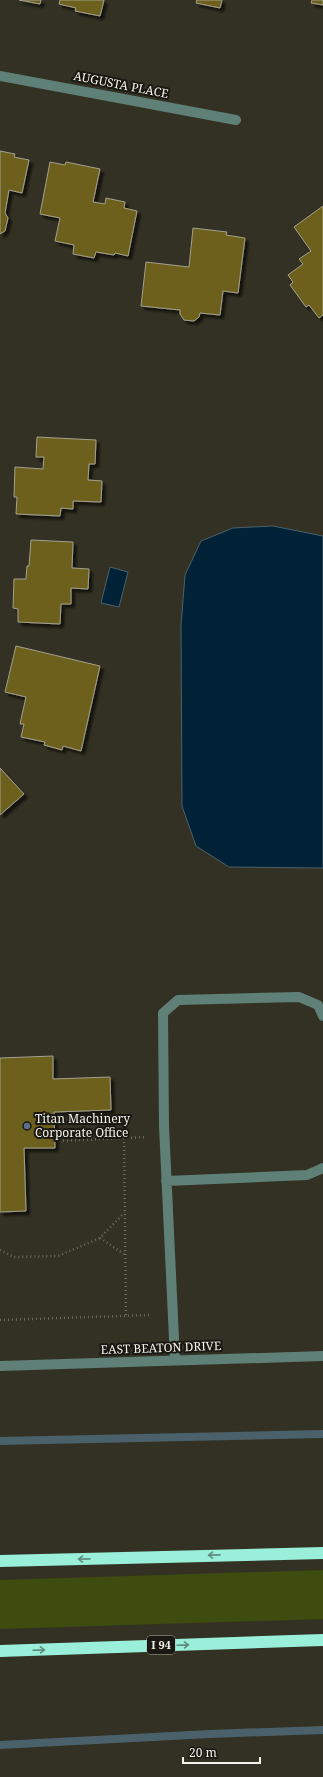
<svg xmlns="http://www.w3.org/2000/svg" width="323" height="1777" font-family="'Noto Serif',serif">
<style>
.green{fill:#3e4c10}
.water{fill:#012236;stroke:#4a616c}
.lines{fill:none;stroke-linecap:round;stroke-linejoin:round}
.stream{stroke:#4a616c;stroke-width:8}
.building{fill:#6d611a;stroke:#a3a090;filter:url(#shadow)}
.path{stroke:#6d6c5f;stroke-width:2.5;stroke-dasharray:1 3;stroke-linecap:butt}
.minor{stroke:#5f8077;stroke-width:10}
.highway{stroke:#99efd9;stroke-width:12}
.oneway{stroke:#5f8e7f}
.service-dot{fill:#5c6f8a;stroke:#191812;stroke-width:1.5}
.labels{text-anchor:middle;stroke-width:4;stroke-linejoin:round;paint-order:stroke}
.shield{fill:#191812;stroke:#b2b1aa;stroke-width:1}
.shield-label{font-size:11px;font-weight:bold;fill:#f4f3eb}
.street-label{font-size:12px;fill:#f4f3eb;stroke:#191812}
.poi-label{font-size:12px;fill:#f4f3eb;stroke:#191812;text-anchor:start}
</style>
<defs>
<filter id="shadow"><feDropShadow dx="3.5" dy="3.5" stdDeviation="1" flood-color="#0009"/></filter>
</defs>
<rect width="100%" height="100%" fill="#333123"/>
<path class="green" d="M323,1570V1619L0,1629V1580Z"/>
<path class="water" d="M273,526L323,536V868L229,867L196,846L182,806L181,626L185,575L201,541L233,528Z
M110,567L128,572L119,607L101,603Z"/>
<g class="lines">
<path class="stream" d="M0,1441L323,1434
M0,1745L210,1734L323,1730"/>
</g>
<path class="building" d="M19,0H41L40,4Z
M60,0H104L100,16L75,11L76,8L59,4Z
M197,0H196H222L220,8L196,3Z
M312,0H323V5L311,3Z
M0,151L15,154L14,157L29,160L22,193L9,190L5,213L8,218L5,231L0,234Z
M50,162L65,165L66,162L100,169L93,202L105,204L106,198L125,202L124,208L137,211L128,256L115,253L114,255L96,252L94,258L73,254L74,245L55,241L60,218L40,214Z
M323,206V315L319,318L309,305L306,307L290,285L293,282L288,275L303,264L299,259L311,251L294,227Z
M193,228L227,232L226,235L245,238L238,293L223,291L220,315L200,313L199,317L194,321L184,320L180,314V310L141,306L146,262L189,267Z
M37,437L96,440L95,464H89L88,480L102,481L101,502L73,501V509L61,508L60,516L16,514L17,497H14L15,467L43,469L44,457H36Z
M31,540L73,542L72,568L89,569L88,589L71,588V604H61L60,624L18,622V609L13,608L14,579H26L27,566H29Z
M16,646L100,666L81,751L63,746L62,750L44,745L45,742L21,737L24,724H20L26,697L5,692Z
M0,768L24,794L0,815Z
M53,1056V1079L110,1077L111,1110L54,1112L55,1148H24L26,1211L0,1212V1058Z"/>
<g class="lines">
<path class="path" d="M55,1141L124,1138
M100,1238L124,1254
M0,1250L14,1257L58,1256L100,1238L124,1213
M126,1315L124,1138L146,1137
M0,1320L151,1315"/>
<path class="minor" d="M0,76L236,120
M166,1181L307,1175L323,1168
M175,1360L164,1126L163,1013L178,1000L299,997L318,1005L323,1016
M0,1366L323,1356"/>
<path class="highway" d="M0,1561L323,1553
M0,1651L323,1640"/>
</g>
<defs><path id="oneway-shaft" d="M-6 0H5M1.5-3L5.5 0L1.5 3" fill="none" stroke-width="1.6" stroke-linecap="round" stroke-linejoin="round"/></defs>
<g class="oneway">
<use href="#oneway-shaft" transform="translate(214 1555) rotate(179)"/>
<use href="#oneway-shaft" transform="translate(84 1559) rotate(179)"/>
<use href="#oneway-shaft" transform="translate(183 1645) rotate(-2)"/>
<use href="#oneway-shaft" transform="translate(39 1650) rotate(-2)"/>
</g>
<circle class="service-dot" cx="27" cy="1126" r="4"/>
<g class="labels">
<rect class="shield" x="147" y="1636" width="28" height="18" rx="3"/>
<g class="shield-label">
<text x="161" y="1649">I 94</text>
</g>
<g class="street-label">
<text transform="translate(121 85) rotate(11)" y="4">AUGUSTA PLACE</text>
<text transform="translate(161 1348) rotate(-2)" y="4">EAST BEATON DRIVE</text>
</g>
<g class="poi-label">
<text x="35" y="1123">Titan Machinery<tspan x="35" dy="14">Corporate Office</tspan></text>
</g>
</g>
<path d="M183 1757v6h77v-6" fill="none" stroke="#f4f3eb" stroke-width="2"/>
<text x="189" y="1757" font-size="12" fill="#f4f3eb" stroke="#191812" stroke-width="3" paint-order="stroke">20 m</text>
</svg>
